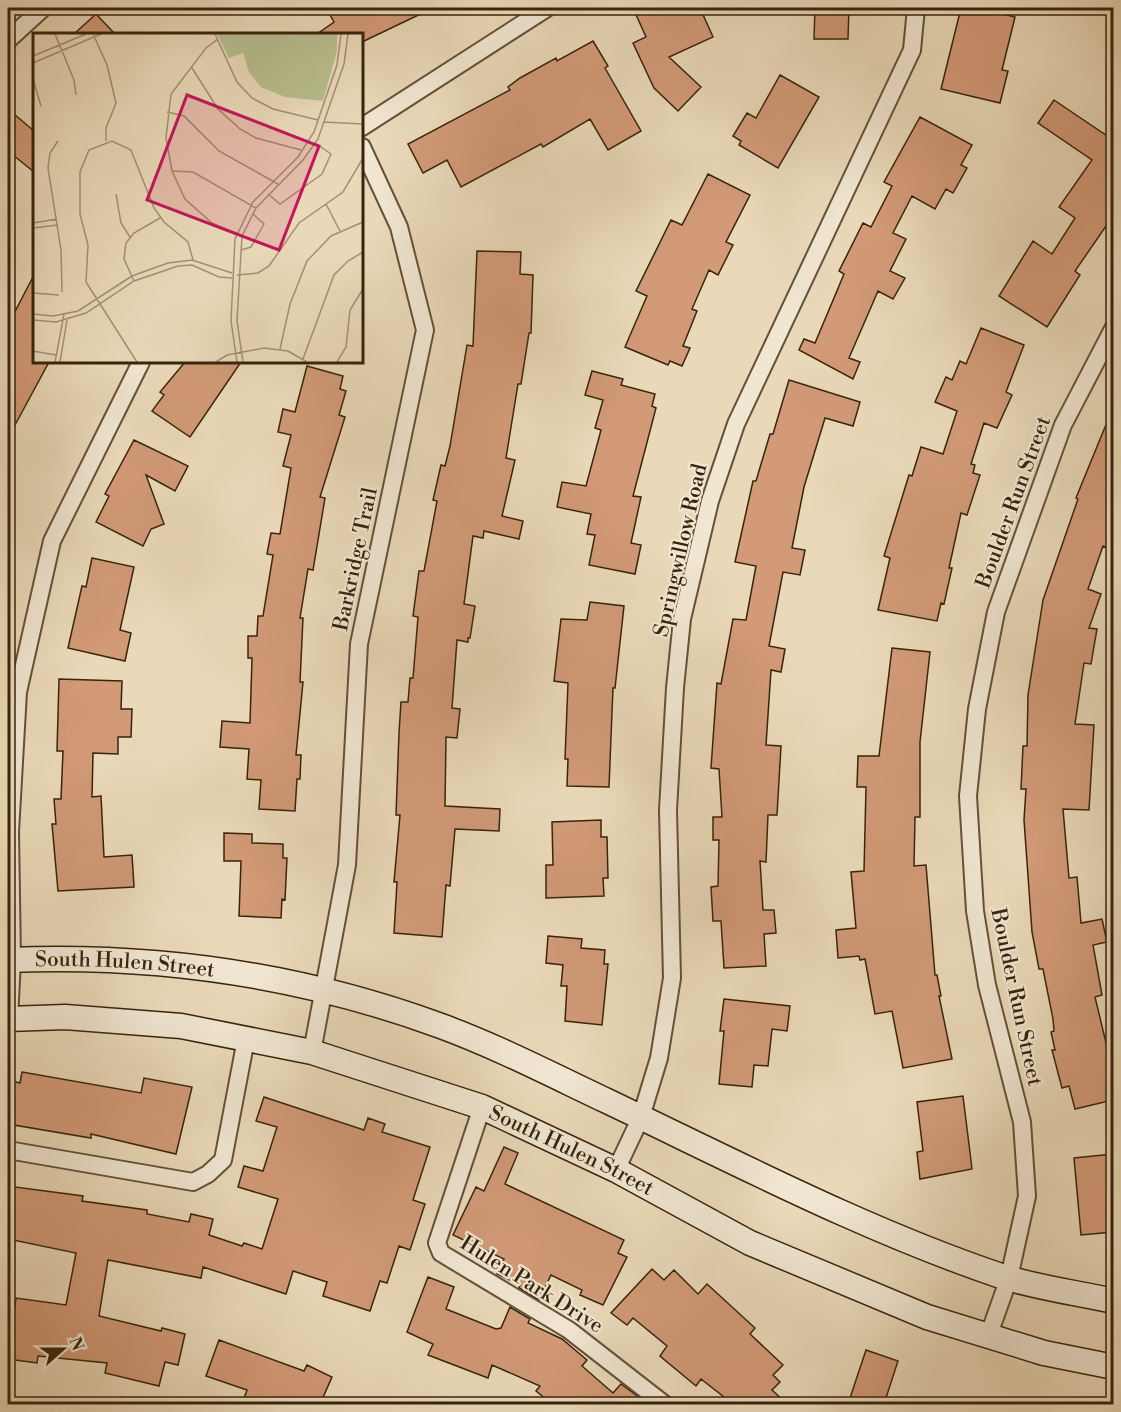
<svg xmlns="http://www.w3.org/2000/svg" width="1121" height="1412" font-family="'Libre Bodoni',serif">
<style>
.building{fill:#d29a77;stroke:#37240c;stroke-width:1.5}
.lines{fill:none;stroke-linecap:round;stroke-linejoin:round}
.street-casing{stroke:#645137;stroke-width:20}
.secondary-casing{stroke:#37240c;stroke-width:27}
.street{stroke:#f1e6d2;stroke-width:16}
.secondary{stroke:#f1e6d2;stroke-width:24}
.labels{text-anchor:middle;stroke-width:4.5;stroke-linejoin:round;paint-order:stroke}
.street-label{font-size:21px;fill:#37240c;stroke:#f1e6d2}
.inset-road{fill:none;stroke:#a29174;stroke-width:1.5}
.view{fill:#c2185b;fill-opacity:0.15;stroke:#c2185b;stroke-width:3}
.inset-edge{fill:none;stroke:#37240c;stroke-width:3}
</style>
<rect width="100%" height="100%" fill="#ead9b9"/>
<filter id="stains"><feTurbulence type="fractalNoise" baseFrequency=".00333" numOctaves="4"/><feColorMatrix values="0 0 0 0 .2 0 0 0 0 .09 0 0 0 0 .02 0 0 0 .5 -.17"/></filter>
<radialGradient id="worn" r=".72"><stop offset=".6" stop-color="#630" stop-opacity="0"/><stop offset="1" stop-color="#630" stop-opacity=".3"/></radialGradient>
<path class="building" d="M326,8H433L362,42V34H317L334,22Z
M633,8H700L713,37L669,57L701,87L678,111L654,88L633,43L646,37Z
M815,8H849L848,39H814Z
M961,8H978L1015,17L1002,70L1008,71L1000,103L941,89Z
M96,14L115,34H74Z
M593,41L608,66L605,68L641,131L608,150L590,119L543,147L541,144L461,187L447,160L423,173L408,144L510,90L508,87L520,78L556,58L557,61Z
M780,75L819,97L778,168L739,145L741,141L733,136L747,113L756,118Z
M1054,100L1113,140V216L1075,271L1080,275L1047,327L999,296L1033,241L1052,254L1075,218L1059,207L1092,160L1038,123Z
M8,109L34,131V172L8,151Z
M920,117L972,145L961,165L967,168L953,193L946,189L935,209L912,196L893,233L906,239L890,271L905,278L893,299L878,291L849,358L860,362L853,379L799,350L804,339L815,343L844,274L839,271L863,223L871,227L892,186L884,182Z
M708,174L750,195L726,242L733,245L718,275L709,270L692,309L697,311L683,346L690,348L682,366L670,361L668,365L625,347L647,296L636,291L671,220L682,225Z
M477,251L521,252L520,274L533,275L531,333H529L521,384H518L506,458L515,460L502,516L523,521L519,539L484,531L483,538L473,536L464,604L475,606L470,638H468V642L457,640L452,708L460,709L457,738L446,737L445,806L500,809L499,831L455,829L450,886L446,885L442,937L394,933L397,882H394L400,815H396L399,733L401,702H408L410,678H413L418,617L413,616L419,571H424L437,501L433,500L441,465L445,466L450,446L467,345L473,346Z
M34,275V362H49L8,438V325Z
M981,328L1024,345L1006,392L1012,395L997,428L984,423L971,464L975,465L973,473L980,475L967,515L961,513L949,568H952L944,604L941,603L937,621L878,610L890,558L884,556L909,475L912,476L921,447L943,454L957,411L935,402L946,377L952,380L960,361L966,364Z
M185,362H241L190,437L152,411L164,395L160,392Z
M307,366L343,376L340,389L346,391L339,415L345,417L320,497L325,498L313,570L308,569L300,618H303L300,682H303L296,755H301L300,779H297L295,811L259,809L261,780L247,779L249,749L220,747L222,721L250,723L252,658H248V636H257L258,616H263L273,555L267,554L271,533L280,534L291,468L283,466L291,435L278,432L283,409L295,412Z
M592,371L623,379L621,385L655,394L652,406L656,408L633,496L641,497L631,543L641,545L635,574L589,565L595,535L587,534L591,514L557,507L562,482L586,486L601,430L595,428L603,400L585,395Z
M789,380L860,402L853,426L825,418L804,487L792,548L805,550L800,575L783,572L769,646L785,649L781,672L771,670L766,745L781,746L777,815H768L766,862L760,861L763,910H774L776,933L764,934L766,966L724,968L721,921H713L711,887L718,886L719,840H713V817H722L719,769L711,768L717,683L721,684L733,619L746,620L756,566L735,562L753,481H756L770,434H773Z
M1112,410L1113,550L1103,546L1088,589L1101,594L1089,628L1097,629L1091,664L1084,663L1075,724L1094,725L1089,810L1063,809L1069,878L1077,877L1081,923L1102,919L1107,942L1093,945L1102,995L1095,997L1113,1072V1100L1075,1109L1069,1086L1062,1088L1052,1050H1055L1051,1032L1054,1031L1053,1019L1043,969H1039L1032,932L1024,820L1026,789H1021L1023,746H1027L1028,695L1043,600L1078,499L1076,498Z
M134,440L188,466L175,491L146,475L164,524L151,529L143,546L96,522L109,496L105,494Z
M92,558L134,567L120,630L131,633L125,661L68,648L82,586L86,587Z
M590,602L624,606L615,688H613L609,787L567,786L568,759H565L568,683L554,681L561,619L587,620Z
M892,648L930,652L920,742V817H915L914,866L926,865L935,975H937L941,996H939L952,1059L903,1068L892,1011L875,1014L865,959L860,960L859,956L838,958L836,930L856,928L851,872L864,871L866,787H857L858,756H879Z
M59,679L122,681L121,709H132L131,737H118V754L93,753L92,797L101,796L104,857L132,855L134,887L58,891L52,824H56L54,799H61L63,751H57Z
M601,820V837H607L608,878H603L604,896L546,898V865H553L552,822Z
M224,833L252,834V843L283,844V858H287L285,900L282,899L281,918L239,916L241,861H224Z
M548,936L582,939L581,948L605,950L604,964H608L602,1025L565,1021L567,986H561L563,965L546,963Z
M724,999L790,1006L787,1031L772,1029L768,1066L754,1065L752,1087L719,1084L724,1031H720Z
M22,1072L141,1093L144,1078L192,1087L176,1154L91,1134V1138L8,1124V1080L20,1083Z
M963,1096L972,1169L920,1179L917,1152L923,1151L917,1102Z
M264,1097L364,1130L368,1118L385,1124L382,1132L430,1147L413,1200L425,1204L410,1250L399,1246L387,1283L380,1281L370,1311L323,1296L327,1282L293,1271L286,1294L203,1267L201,1278L108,1260L99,1316L161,1331L162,1328L185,1334L178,1365L165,1362L159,1386L105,1373L107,1363L38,1356L37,1363L8,1359L16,1298L66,1305L76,1253L8,1239V1186L83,1196L82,1201L147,1210V1214L189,1222L191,1214L213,1219L209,1235L242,1246L244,1243L262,1249L278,1199L238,1187L244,1166L263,1171L277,1127L256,1121Z
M504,1147L518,1153L505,1184L624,1240L618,1253L627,1257L603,1305L580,1295L582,1290L551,1275L539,1300L519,1288L520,1285L497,1274L504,1259L453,1235L476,1187L484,1191Z
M1113,1154V1232L1081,1235L1074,1158Z
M652,1269L664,1280L674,1270L698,1294L707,1284L755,1328L750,1334L783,1365L773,1375L780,1382L772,1390L787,1404H733L701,1379L696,1386L660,1356L667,1346L633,1318L627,1325L611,1313Z
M428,1277L454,1287L446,1309L496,1329L501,1328L510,1307L530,1319L528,1323L562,1339L587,1360L582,1366L613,1393L621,1384L648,1404H552L536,1391L540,1386L492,1365L488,1378L428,1355L433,1344L407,1332Z
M219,1340L304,1371L307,1365L332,1377L320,1404H242L247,1390L206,1376Z
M866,1350L898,1361L884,1404H848Z"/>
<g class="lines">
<defs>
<path id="street" d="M8,40L43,8
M362,127L547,8
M9,1019L12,960L10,832L18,692L52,541L141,362
M312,1052L347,865L359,644L425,330L399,227L362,147
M482,1107L437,1243L441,1253L569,1330L664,1404
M8,1150L193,1182L208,1174L223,1160L246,1039
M616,1170L641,1117L659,1058L672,978L668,810L675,688L682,619L710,501L736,424L912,50L916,8
M988,1337L1009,1278L1027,1196L1022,1122L987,985L975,911L968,796L977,709L996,612L1063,425L1114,327"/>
<g id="secondary">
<path id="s1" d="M8,960C154,954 302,975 441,1026C498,1047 552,1075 607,1101C737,1163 867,1231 1004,1277C1039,1288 1078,1293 1114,1301"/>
<path id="s2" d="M8,1019L65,1017L181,1026L312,1052L482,1107L616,1170L750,1243L927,1317L1044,1353L1114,1367"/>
</g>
</defs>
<use href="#street" class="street-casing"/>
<use href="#secondary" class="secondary-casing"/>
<use href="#street" class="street"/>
<use href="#secondary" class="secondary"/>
</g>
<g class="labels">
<g class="street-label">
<text transform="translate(1013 502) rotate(-70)" y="7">Boulder Run Street</text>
<text transform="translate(680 550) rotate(-77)" y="7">Springwillow Road</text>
<text transform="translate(355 559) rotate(-78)" y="7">Barkridge Trail</text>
<text dy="7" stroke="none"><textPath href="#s1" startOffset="117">South Hulen Street</textPath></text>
<text transform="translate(1017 997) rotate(78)" y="7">Boulder Run Street</text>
<text dy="7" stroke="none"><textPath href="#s2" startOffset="585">South Hulen Street</textPath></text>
<text transform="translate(532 1284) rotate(32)" y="7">Hulen Park Drive</text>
</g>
</g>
<g transform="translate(33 33)">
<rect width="330" height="330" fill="#ead9b9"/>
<path d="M184,1H304V18L290,68L252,64L228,54L216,39L210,20L196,25Z" fill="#b8bf8f"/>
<path class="inset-road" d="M22,1L41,47L43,62M60,1L74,32L83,70L73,95V108M182,1L204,49L219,65L240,76L285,87M185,6L173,15L138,61L133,105L139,138L152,166L179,190L205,201M0,23L53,1M0,30L68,1M159,35L185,76L207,96L223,105L268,117M0,46L8,73M134,79L151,83L186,118L245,151M291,89L330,91M25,108L17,120L15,135L28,217L29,259M139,138L160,139L223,175M83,161L88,190L97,204M235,161L247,171L289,141L298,121L282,110M293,171L307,198M0,190L24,186M0,195L25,192M208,217L218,214L231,191L220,181M204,242L225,240L236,233L266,190L310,159L330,125M101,248L91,226L93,210L101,200L127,185M0,260L26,262M0,281L20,283L45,278L99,243L135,230L159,227L199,240M0,287L23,289L53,280L101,248L145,233L159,232L186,244L199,245M247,316L257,271L274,228L298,203L330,189M0,318L23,322M270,326L301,242L315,228L330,219M22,329L31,281M27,329L34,287M104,329L53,249L55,212L47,181V139L56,117L79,108L98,117L121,175L131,189L155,209L160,227M183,329L194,322L231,315L255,318L274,329M204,329L198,288L202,206L220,169L265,124L281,99L304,32L308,1M210,329L204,288L209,203L223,175L270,127L285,106L311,31L315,1M304,329L313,314L317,277L330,256"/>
<path class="view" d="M154,62L286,113L246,217L114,167Z"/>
<rect width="330" height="330" class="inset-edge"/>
</g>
<rect width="1121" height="1412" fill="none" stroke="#ead9b9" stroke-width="30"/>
<rect x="9" y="9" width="1103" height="1394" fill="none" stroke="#37240c" stroke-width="3"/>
<rect x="15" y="15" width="1091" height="1382" fill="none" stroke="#37240c" stroke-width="1.5"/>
<g transform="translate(63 1349) rotate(69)" stroke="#f1e6d2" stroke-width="4.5" paint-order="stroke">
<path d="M0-4.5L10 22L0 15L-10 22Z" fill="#37240c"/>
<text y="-9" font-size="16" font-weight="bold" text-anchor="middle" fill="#37240c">N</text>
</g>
<rect width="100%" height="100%" filter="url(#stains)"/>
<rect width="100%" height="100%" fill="url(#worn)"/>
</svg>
